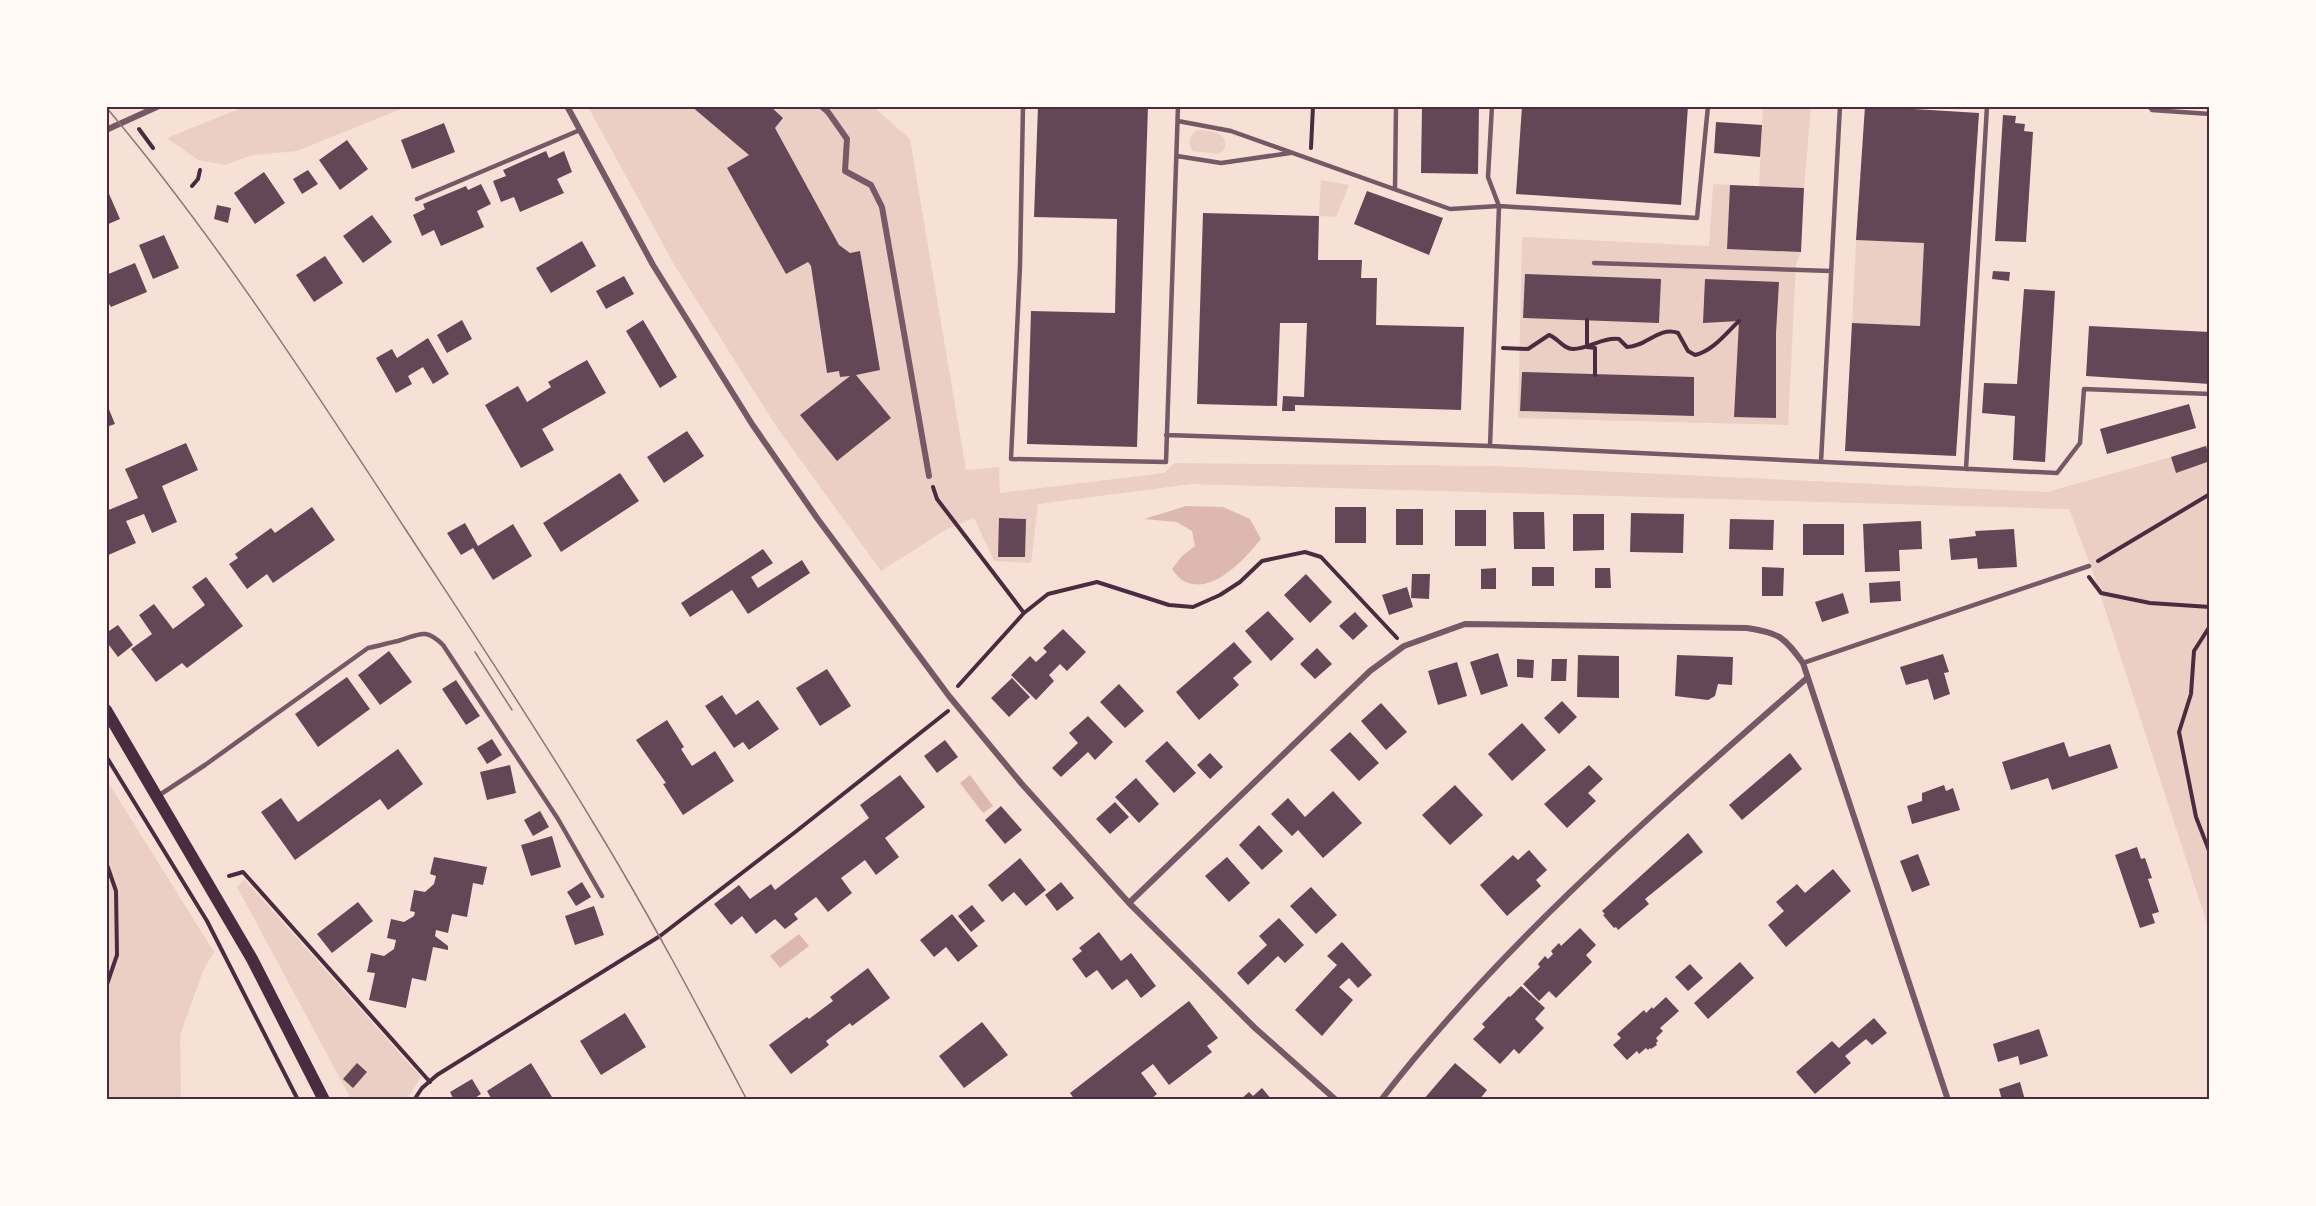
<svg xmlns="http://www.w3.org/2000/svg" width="2316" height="1206" font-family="Mulish,sans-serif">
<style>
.green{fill:#ebcfc5}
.water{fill:#dcb8b0}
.building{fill:#644757}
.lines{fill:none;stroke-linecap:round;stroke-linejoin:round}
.path{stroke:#4a2c40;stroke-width:4}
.service{stroke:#755966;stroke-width:4.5}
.minor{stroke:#755966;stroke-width:6}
.secondary{stroke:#4a2c40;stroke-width:12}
.tram{stroke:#8f747c;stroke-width:1.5}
.neatline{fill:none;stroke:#4a2c40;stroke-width:2}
</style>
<rect width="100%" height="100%" fill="#f7e1d7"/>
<path class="green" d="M246,106H406V107L297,151L253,155L225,165L198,160L167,138Z
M588,107H874L910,139L966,470L999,467L1000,493L1164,473L1175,463L1492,466L2047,492L2171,457L2209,444V930L2093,572L2069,509L1192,484L1038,504L1031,563L994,561L974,518L947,529L881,571L776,426L675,266Z
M1763,107H1811L1804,188L1759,186Z
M1197,130C1211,130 1230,133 1224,150L1218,154L1192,151C1188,141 1189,137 1197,130Z
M1321,180L1349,185L1336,217L1319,216Z
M1713,184L1730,185L1727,248L1801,252L1796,264L1788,425L1518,418L1522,237L1709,246Z
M1856,240L1924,243L1920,326L1852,323Z
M106,779L214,952L203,971L180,1035L181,1099H107Z
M244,879L421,1077L407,1099H351L237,887Z"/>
<path class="water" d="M1186,506L1223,507L1250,519L1261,539C1245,559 1210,598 1182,580C1178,577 1175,573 1172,569L1182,556L1195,546L1192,531L1177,522L1144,519Z
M970,775L993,806L983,813L960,783Z
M799,934L809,946L780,968L770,956Z"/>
<path class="building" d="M691,106H770L783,118L775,128L839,245L850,253L860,251L880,370L856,375L891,418L837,461L800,415L850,376L840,377L839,371L827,373L811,266L808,262L786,274L727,168L749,155Z
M1038,106H1148L1137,447L1027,444L1031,311L1115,313L1117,219L1034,217Z
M1422,106H1479L1478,174L1421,173Z
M1522,106H1688L1681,205L1516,194Z
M1865,106L1979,113L1956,456L1845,451L1852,323L1920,326L1924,243L1856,240Z
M2003,115L2016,116L2015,123L2025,124L2024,131L2033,132L2026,242L1995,241Z
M1716,122L1762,125L1760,157L1714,153Z
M444,123L455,152L412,169L401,140Z
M347,140L368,169L340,190L319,160Z
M546,151L549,158L564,151L572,172L557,179L564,193L520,212L514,197L501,202L493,181L506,176L503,170Z
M308,170L318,184L302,194L293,179Z
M264,172L285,203L255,224L234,193Z
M481,184L491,204L477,211L484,227L441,246L434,230L422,236L413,215L425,209L423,204L466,186L468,190Z
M1730,185L1804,188L1801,252L1727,249Z
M106,187L120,219L106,225Z
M1367,191L1443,218L1429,255L1354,224Z
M217,205L231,208L228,223L214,219Z
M1203,213L1319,216L1318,260H1362L1361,278H1377L1376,325L1464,327L1461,410L1295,405V411H1282L1283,396L1304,397L1307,323H1280L1277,406L1197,404Z
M372,215L392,242L363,263L343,236Z
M164,235L179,268L153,279L139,245Z
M582,241L596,266L551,293L536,268Z
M325,256L343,283L314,302L296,275Z
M135,263L147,292L111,307L106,299V275Z
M1993,271L2010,272L2009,281L1992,279Z
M1525,274L1661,279L1659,323L1523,318Z
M624,276L634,294L606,309L596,291Z
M1705,279L1779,282L1776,333V418L1734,417L1739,321L1703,323Z
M2024,289L2055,291L2045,462L2013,460L2015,416L1982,413L1984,383L2017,384Z
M462,320L472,339L447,353L437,335Z
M643,320L677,377L660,388L626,331Z
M2089,326L2210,332V384L2086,376Z
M428,338L449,374L433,384L423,367L408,376L412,384L396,393L376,358L392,349L397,358Z
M587,360L606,393L542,429L554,450L521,468L485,405L518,386L527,402L551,387L548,382Z
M1522,372L1694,377V416L1520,411Z
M106,402L115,424L106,427Z
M2189,404L2196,428L2107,454L2100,429Z
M687,431L704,456L664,483L647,457Z
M186,443L198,470L162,486L177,522L152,533L144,514L126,521L136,543L106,556V511L138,498L125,469Z
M2206,446L2210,461L2176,473L2171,457Z
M620,473L639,501L561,552L543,523Z
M312,507L335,540L273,583L267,574L247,589L229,564L238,558L235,554L271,528L275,533Z
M1335,507H1366V543H1335Z
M1396,509H1423V545H1396Z
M1455,510H1486V546H1455Z
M1513,512H1544L1545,549H1514Z
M1631,513L1684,514L1683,553L1630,552Z
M1573,514H1604V550L1573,551Z
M999,518L1026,519L1025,557H998Z
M1730,519L1774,520L1773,550L1729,549Z
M1921,521L1922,549L1899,550L1900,571L1865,572L1863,524Z
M465,523L478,546L513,524L532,556L493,580L473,548L461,555L447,533Z
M1803,524H1844V555H1803Z
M2014,529L2017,567L1978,569L1977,558L1951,560L1949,539L1976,536L1975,531Z
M763,549L773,563L751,577L758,588L802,560L810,573L748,614L732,590L690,617L681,603Z
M1532,567H1554V586H1532Z
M1762,567L1784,568L1783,596H1762Z
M1496,568V589H1481V569Z
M1595,568H1610L1611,588H1595Z
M1306,574L1332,602L1310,623L1284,595Z
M1412,574H1430L1429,599L1411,598Z
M206,577L243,626L187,668L182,663L156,682L131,649L152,634L139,615L154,604L173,629L205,605L192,587Z
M1900,581L1901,601L1870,603L1869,583Z
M1407,587L1413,607L1389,615L1382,595Z
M1843,593L1849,613L1822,622L1815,602Z
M1268,611L1294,639L1271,661L1245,631Z
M1355,612L1368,626L1353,640L1339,626Z
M118,625L133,645L118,657L106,641V633Z
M1063,629L1086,652L1067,671L1060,664L1049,675L1054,681L1036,700L1011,675L1030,656L1036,662L1047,652L1043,648Z
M1234,642L1252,662L1233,678L1239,685L1199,720L1176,692Z
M1317,648L1332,664L1315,679L1300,664Z
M389,651L412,682L380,705L358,675Z
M1498,653L1508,686L1481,695L1470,662Z
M1943,654L1949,672L1944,673L1950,694L1934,700L1928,679L1906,685L1900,667Z
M1578,655L1619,656V698L1577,697Z
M1677,655L1733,657L1732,685L1718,684L1715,696L1708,700L1675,696Z
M1517,659L1534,660L1533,678L1517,677Z
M1552,659H1567L1566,681H1551Z
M1457,662L1467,696L1438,705L1428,671Z
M827,669L851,706L820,726L796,688Z
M347,677L370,709L318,747L295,714Z
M1012,678L1030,697L1009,717L991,698Z
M456,680L480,716L466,725L442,689Z
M1119,684L1144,711L1125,728L1100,702Z
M722,695L736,715L758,700L779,729L749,750L743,742L734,748L705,706Z
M1562,701L1577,717L1559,734L1544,718Z
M1381,703L1407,732L1386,750L1361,721Z
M1088,716L1113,742L1095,760L1088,752L1061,777L1052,768L1078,743L1069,733Z
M667,720L684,747L681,749L692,766L715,751L734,781L683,815L663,784L666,783L636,740Z
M1522,723L1546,750L1512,781L1488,754Z
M1350,732L1379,763L1359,781L1330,750Z
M492,739L502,755L487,764L477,748Z
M945,740L958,757L937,773L924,756Z
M1167,741L1196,773L1174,793L1145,761Z
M2064,742L2069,757L2110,744L2118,768L2052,790L2048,778L2011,790L2002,762Z
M398,749L423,784L388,810L380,799L295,860L261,812L281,798L298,822Z
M1210,753L1223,767L1210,779L1197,765Z
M1790,753L1802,769L1742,820L1729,805Z
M510,765L516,793L487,800L480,772Z
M1589,765L1603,779L1588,793L1596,801L1567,828L1544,804Z
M900,775L925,807L885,838L899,857L876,875L865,860L841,878L852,893L828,912L816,897L794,914L798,919L785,929L775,919L756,934L742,916L731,925L714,904L739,885L750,899L771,884L775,890L869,818L860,805Z
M1136,778L1159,804L1139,823L1115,797Z
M1455,785L1483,815L1450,845L1422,815Z
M1944,785L1946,791L1953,788L1960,810L1912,824L1907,806L1922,801V793Z
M1333,791L1362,823L1323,858L1298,830L1292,836L1271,814L1288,798L1305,817Z
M1115,802L1129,817L1110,834L1096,819Z
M1001,806L1022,830L1005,844L985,820Z
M540,811L549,827L533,836L524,820Z
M1259,825L1283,851L1262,870L1239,845Z
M1688,833L1703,852L1645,899L1649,904L1618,930L1616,927L1614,928L1603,915L1605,914L1602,911Z
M552,836L561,867L531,876L521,845Z
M2137,847L2141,859L2145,858L2152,878L2148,879L2159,912L2152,914L2155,923L2140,928L2115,855Z
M1529,850L1547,870L1536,880L1541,886L1507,916L1480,885L1513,855L1518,860Z
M1918,854L1930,885L1912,892L1900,861Z
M434,857L487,867L483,885L473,883L467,917L452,914L448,933L436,930L435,936L448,946V950L433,947L426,981L412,978L406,1008L369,1000L375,973L367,972L371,953L384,956L394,949L396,940L387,938L391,919L404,922L414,916L415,912L410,911L414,890L425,892L434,884L436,876L430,874Z
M1227,857L1250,883L1229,902L1205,876Z
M1020,858L1046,890L1026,906L1014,892L1002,902L988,885Z
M1833,869L1851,891L1786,947L1768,925L1784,911L1776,902L1797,884L1805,893Z
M582,882L591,897L576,906L567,892Z
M1061,882L1074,898L1057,911L1045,895Z
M1311,887L1337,915L1316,934L1290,906Z
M358,902L373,921L332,953L317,934Z
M972,905L985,921L971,932L958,916Z
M594,906L604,935L575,945L565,916Z
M952,914L978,946L958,962L946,947L934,957L920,940Z
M1279,918L1304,945L1285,963L1278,956L1248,985L1237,973L1267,945L1259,936Z
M1580,928L1596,945L1586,955L1592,962L1556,998L1549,991L1539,1001L1523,984L1540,967L1538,964L1545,956L1548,959L1553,954L1551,951L1559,943L1561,946Z
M1099,932L1121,961L1131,953L1156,986L1141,998L1127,979L1112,990L1097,970L1086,978L1072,959L1082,951L1079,948Z
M1342,942L1372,975L1358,988L1349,978L1339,987L1353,1000L1322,1036L1295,1010L1337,965L1327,956Z
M1740,962L1754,978L1708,1019L1694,1003Z
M1690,964L1703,978L1688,991L1675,977Z
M868,968L890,998L852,1026L850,1023L826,1041L829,1045L791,1074L769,1045L807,1017L809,1019L833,1001L830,997Z
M1521,986L1545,1008L1535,1019L1544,1028L1519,1054L1514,1049L1500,1064L1473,1039L1485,1027L1482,1024L1509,996L1510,997Z
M1666,997L1679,1011L1660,1028L1663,1031L1656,1038L1658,1041L1656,1043L1657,1045L1651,1049L1650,1048L1648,1050L1646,1048L1639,1054L1637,1051L1627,1060L1613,1045L1621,1038L1617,1034L1644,1010L1646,1013L1652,1007L1653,1009Z
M1189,1001L1218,1038L1207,1046L1212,1052L1169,1085L1153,1064L1141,1073L1157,1094L1150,1100H1075L1070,1093Z
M625,1013L646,1047L601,1075L580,1041Z
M1874,1018L1887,1033L1872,1045L1866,1039L1845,1056L1851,1063L1815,1094L1796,1072L1832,1041L1839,1048Z
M982,1022L1008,1055L964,1088L939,1056Z
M2039,1029L2048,1056L2020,1065L2018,1056L1998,1062L1993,1044Z
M357,1063L367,1072L353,1088L343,1079Z
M531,1063L552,1097L547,1100H492L487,1091Z
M1455,1063L1487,1090L1479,1100H1423Z
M472,1079L481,1094L472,1100H454L450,1092Z
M2020,1082L2025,1100H2002L1999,1089Z
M1262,1088L1272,1100H1240L1249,1092L1253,1096Z"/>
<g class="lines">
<path class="path" d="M139,129L153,148
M1311,148L1313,106
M192,186L198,179L200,170
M1587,320V347L1595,348V375
M1503,348L1528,349L1549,335C1558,338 1563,349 1573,349C1589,349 1602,337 1619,339L1627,347C1646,347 1659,326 1678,333L1688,351L1695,355C1713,351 1726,333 1739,321
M933,487L937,499L1024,613
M2098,561L2210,494
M2089,577L2101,593L2150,603L2210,607
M2210,626L2194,651L2191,694L2179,732L2196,817L2210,853
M958,686L1024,613L1048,594L1097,582L1169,605L1193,607L1220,595L1240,582L1262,561L1305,552L1321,557L1397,638
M106,756L207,921L298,1100
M106,862L116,891L117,955L106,987
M229,876L243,872L430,1082
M414,1100L422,1088L437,1075L660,936L794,833L948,711"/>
<path class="service" d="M1023,106L1020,266L1011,459L1166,462L1178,106
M2149,106L2152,110L2210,114
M1178,121L1231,131L1450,209L1499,206L1697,218L1708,106
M1177,156L1221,163L1290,153
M1395,189L1396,106
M417,199L580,130
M1594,263L1831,271
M1166,435L1490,446L2057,473L2080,443L2084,389L2210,394
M1490,446L1499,206L1488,177L1492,106
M1821,462L1840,106
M1966,469L1987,106
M1803,663L2089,566
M158,796L205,765L368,648C378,646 388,643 398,641C419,635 425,627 443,645L558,819L602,896"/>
<path class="minor" d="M567,106L653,265L752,424L817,518L949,696L1021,783L1129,903L1255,1028L1336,1100
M821,106L828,112L847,139L845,171L871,185L882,207L929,476
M106,130L159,106
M1129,903L1370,671L1404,646L1465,624L1747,628C1780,633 1784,637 1803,663L1948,1100
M1381,1100C1504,941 1657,810 1807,678"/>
<path class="secondary" d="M106,710L252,959L324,1100"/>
<path class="tram" d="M106,107C216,238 309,382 402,524C466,622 531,719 591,819C647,910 697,1005 747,1100
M475,652L512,710"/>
</g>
<rect width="2316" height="1206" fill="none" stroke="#fffaf5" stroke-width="216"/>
<rect x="108" y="108" width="2100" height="990" class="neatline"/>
</svg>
